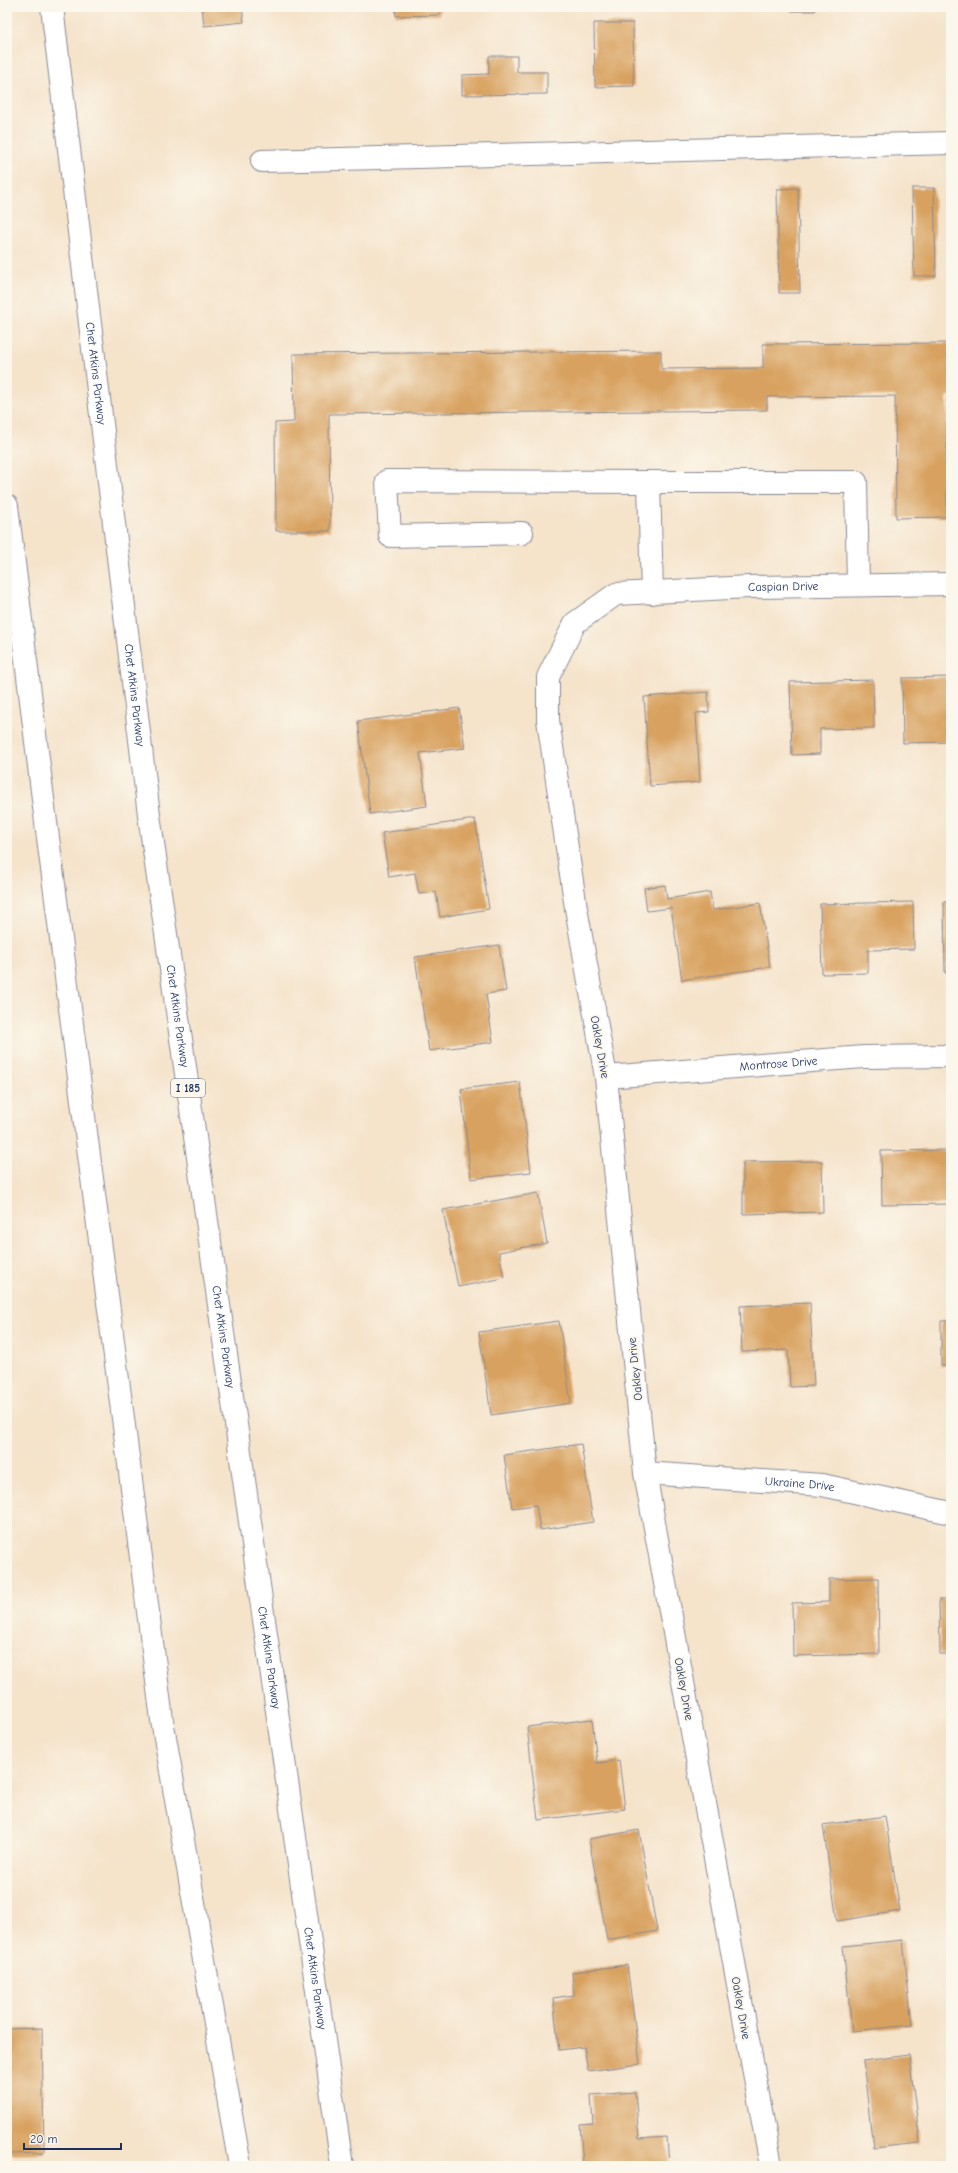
<svg xmlns="http://www.w3.org/2000/svg" width="958" height="2173" font-family="'Comic Neue',sans-serif">
<style>
.building{fill:#d8a15e}
.lines{fill:none;stroke-linecap:round;stroke-linejoin:round}
.minor-casing{stroke:#888994;stroke-width:24}
.highway-casing{stroke:#888994;stroke-width:24}
.minor{stroke:#fff;stroke-width:22}
.highway{stroke:#fff;stroke-width:22}
.labels{text-anchor:middle;stroke-width:4;stroke-linejoin:round;paint-order:stroke}
.shield{fill:#fbf7ec;stroke:#5e6b89;stroke-width:1}
.shield-label{font-size:11px;font-weight:bold;fill:#1b2f5e}
.street-label{font-size:12px;fill:#1b2f5e;stroke:#fbf7ec}
</style>
<rect width="100%" height="100%" fill="#fbf7ec"/>
<filter id="ink" filterUnits="userSpaceOnUse"><feTurbulence type="fractalNoise" baseFrequency=".025" numOctaves="2"/><feDisplacementMap in="SourceGraphic" scale="8" xChannelSelector="R" yChannelSelector="G"/><feConvolveMatrix kernelMatrix="1 2 1 2 8 2 1 2 1" color-interpolation-filters="sRGB"/></filter>
<filter id="wash" filterUnits="userSpaceOnUse"><feTurbulence type="fractalNoise" baseFrequency=".012" numOctaves="4" result="noise"/><feDisplacementMap in="SourceGraphic" scale="16" xChannelSelector="R" yChannelSelector="G"/><feGaussianBlur stdDeviation="0.9" result="paint"/><feColorMatrix in="noise" values="0 0 0 0 0 0 0 0 0 0 0 0 0 0 0 0 0 1.4 0 .05"/><feComposite in="paint" operator="in"/></filter>
<g filter="url(#wash)">
<rect width="100%" height="100%" fill="#f5e3ca"/>
<g id="blocks">
<path class="building" d="M202,7H242L244,22L204,26Z
M395,7H440V15L396,16Z
M791,7H814L815,11H791Z
M594,23H633L634,86L595,87Z
M489,56H517V72H547V94L462,95V75L489,74Z
M798,188L800,293H779L777,189Z
M912,188H934L936,276H914Z
M951,343V396H947V517L896,518L895,396L767,397V410L329,414L330,531H276L275,423L294,422L293,354L661,351V369L763,368V344Z
M951,677V742L903,743L902,678Z
M873,680L874,728L820,729V754L792,755L790,682Z
M708,692L709,712L696,713L700,782L650,786L644,697Z
M459,708L465,748L420,753L427,806L370,814L358,721Z
M475,819L489,909L440,917L436,892L419,894L415,873L389,877L382,833Z
M665,885L667,899L710,892L713,910L760,903L770,967L682,980L671,908L647,911L644,888Z
M913,902L914,949L868,950V973L822,974L820,904Z
M944,902H951V973H945Z
M499,945L506,991L486,994L493,1042L429,1051L415,957Z
M520,1082L531,1172L471,1179L461,1089Z
M951,1150V1204L882,1205L881,1151Z
M822,1161L823,1212L743,1214V1162Z
M538,1193L547,1243L499,1252L504,1278L458,1287L443,1210Z
M810,1303L814,1386L790,1387L788,1350L742,1352L740,1306Z
M559,1321L571,1403L491,1415L479,1332Z
M941,1321H951V1366H941Z
M581,1444L593,1522L540,1530L536,1505L512,1508L504,1455Z
M878,1578L879,1654L793,1656L792,1603L829,1602V1579Z
M939,1599H951V1654H940Z
M592,1719L597,1763L619,1760L625,1809L538,1820L527,1727Z
M885,1816L900,1911L837,1921L823,1825Z
M639,1830L657,1931L607,1940L589,1839Z
M903,1940L912,2025L852,2031L843,1946Z
M627,1965L640,2064L588,2071L584,2047L559,2050L553,1998L574,1995L572,1972Z
M42,2028L44,2153L7,2154V2029Z
M909,2055L920,2143L873,2148L863,2061Z
M635,2092L639,2139L667,2137L669,2166H583L580,2124L593,2123L591,2095Z"/>
</g>
</g>
<g filter="url(#ink)">
<use href="#blocks" fill-opacity="0" stroke="#888994" stroke-width="1"/>
<g class="lines">
<defs>
<g id="minor">
<path d="M262,161L951,143"/>
<path d="M522,533L390,536L387,481L649,482"/>
<path d="M652,593L649,482H856L858,585"/>
<path id="s1" d="M606,1077L864,1057L951,1056"/>
<path id="s2" d="M645,1473L822,1485L951,1513"/>
<path id="s3" d="M771,2166L645,1473L606,1077L576,908L548,720V677L575,623L616,594L749,587L951,584"/>
</g>
<g id="highway">
<path id="s4" d="M52,7L149,815L342,2166"/>
<path d="M7,506L44,807L162,1720L240,2166"/>
</g>
</defs>
<use href="#minor" class="minor-casing"/>
<use href="#highway" class="highway-casing"/>
<use href="#minor" class="minor"/>
<use href="#highway" class="highway"/>
</g>
</g>
<g class="labels">
<rect class="shield" x="171" y="1079" width="34" height="18" rx="3"/>
<g class="shield-label">
<text x="188" y="1092">I 185</text>
</g>
<g class="street-label">
<text dy="4" stroke="none"><textPath href="#s4" startOffset="369">Chet Atkins Parkway</textPath></text>
<text dy="4" stroke="none"><textPath href="#s3" startOffset="1785">Caspian Drive</textPath></text>
<text dy="4" stroke="none"><textPath href="#s4" startOffset="693">Chet Atkins Parkway</textPath></text>
<text dy="4" stroke="none"><textPath href="#s4" startOffset="1017">Chet Atkins Parkway</textPath></text>
<text transform="translate(600 1047) rotate(80)" y="4">Oakley Drive</text>
<text dy="4" stroke="none"><textPath href="#s1" startOffset="173">Montrose Drive</textPath></text>
<text dy="4" stroke="none"><textPath href="#s4" startOffset="1341">Chet Atkins Parkway</textPath></text>
<text transform="translate(635 1369) rotate(-96)" y="4">Oakley Drive</text>
<text dy="4" stroke="none"><textPath href="#s2" startOffset="155">Ukraine Drive</textPath></text>
<text dy="4" stroke="none"><textPath href="#s4" startOffset="1665">Chet Atkins Parkway</textPath></text>
<text transform="translate(684 1689) rotate(80)" y="4">Oakley Drive</text>
<text dy="4" stroke="none"><textPath href="#s4" startOffset="1989">Chet Atkins Parkway</textPath></text>
<text transform="translate(741 2008) rotate(80)" y="4">Oakley Drive</text>
</g>
</g>
<rect width="958" height="2173" fill="none" stroke="#fbf7ec" stroke-width="24"/>
<path d="M24 2143v6h97v-6" fill="none" stroke="#1b2f5e" stroke-width="2"/>
<text x="30" y="2143" font-size="12" fill="#1b2f5e" stroke="#fbf7ec" stroke-width="3" paint-order="stroke">20 m</text>
</svg>
